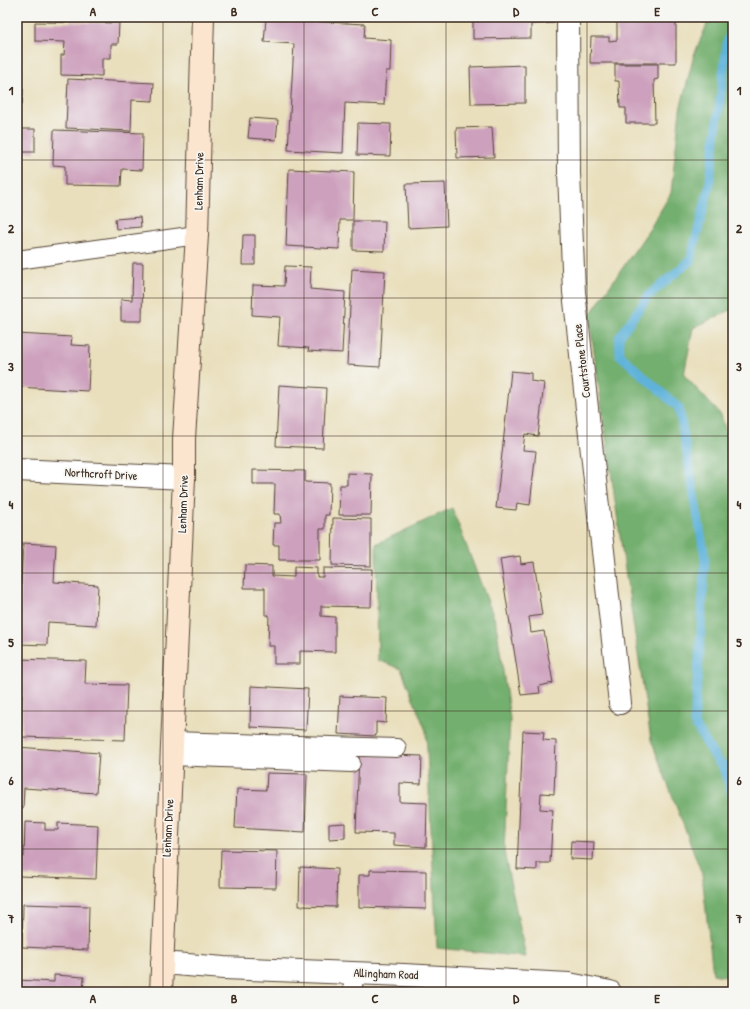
<svg xmlns="http://www.w3.org/2000/svg" width="750" height="1009" font-family="'Patrick Hand',sans-serif">
<style>
.forest{fill:#73af6e;stroke:#576c46}
.lines{fill:none;stroke-linecap:round;stroke-linejoin:round}
.stream{stroke:#5fb2da;stroke-width:9}
.building{fill:#cda1bd}
.lane-casing{stroke:#554536;stroke-width:20}
.street-casing{stroke:#554536;stroke-width:24}
.secondary-casing{stroke:#554536;stroke-width:24}
.lane{stroke:#fff;stroke-width:18}
.street{stroke:#fff;stroke-width:22}
.secondary{stroke:#fbe5cf;stroke-width:22}
.grid{fill:none;stroke:#3b2a1e;stroke-width:1;stroke-opacity:0.55}
.labels{text-anchor:middle;stroke-width:3.5;stroke-linejoin:round;paint-order:stroke}
.street-label{font-size:12px;fill:#3b2a1e;stroke:#f6f6f2}
.neatline{fill:none;stroke:#3b2a1e;stroke-width:1.5}
.grid-label{font-size:13px;text-anchor:middle;font-weight:bold;fill:#3b2a1e}
</style>
<rect width="100%" height="100%" fill="#f6f6f2"/>
<filter id="ink" filterUnits="userSpaceOnUse"><feTurbulence type="fractalNoise" baseFrequency=".025" numOctaves="2"/><feDisplacementMap in="SourceGraphic" scale="8" xChannelSelector="R" yChannelSelector="G"/><feConvolveMatrix kernelMatrix="1 2 1 2 8 2 1 2 1" color-interpolation-filters="sRGB"/></filter>
<filter id="wash" filterUnits="userSpaceOnUse"><feTurbulence type="fractalNoise" baseFrequency=".012" numOctaves="4" result="noise"/><feDisplacementMap in="SourceGraphic" scale="16" xChannelSelector="R" yChannelSelector="G"/><feGaussianBlur stdDeviation="0.9" result="paint"/><feColorMatrix in="noise" values="0 0 0 0 0 0 0 0 0 0 0 0 0 0 0 0 0 1.4 0 .05"/><feComposite in="paint" operator="in"/></filter>
<g filter="url(#wash)">
<rect width="100%" height="100%" fill="#e9dfbc"/>
<path class="forest" d="M710,17H733V309L693,328L684,375L721,415L733,456V978L713,974L702,874L651,740L620,536L589,316L649,230L671,193L680,110L694,55Z
M452,508L496,623L510,719L504,852L526,957L437,948L426,731L401,669L378,660L376,544Z"/>
<g class="lines">
<path class="stream" d="M733,25L727,43L709,188L690,261L649,295L619,337L620,355L679,408L705,558L700,647L694,723L718,762L733,770
M722,765L733,797"/>
</g>
<g id="blocks">
<path class="building" d="M70,17H119V21H70Z
M296,17H342V20H296Z
M473,17H553V23L531,24V38L473,39Z
M266,19L365,24L364,38L391,40L390,71H386L384,105L345,103L343,153L288,150L294,44L264,42Z
M617,19H676V63H590L591,37H609V41L617,40Z
M35,22L119,23L118,44H111V58H102V76L61,75V55H64L65,42L35,41Z
M615,64H658V79L654,80L655,123H626V108H620L619,81H615Z
M525,65V103L471,104L470,67Z
M68,79L154,83L153,101L132,100L131,131L66,128Z
M17,89H23L22,105H17Z
M250,118L278,120L276,140L248,138Z
M358,123L391,124L390,156L357,155Z
M492,127L494,157L457,158L456,128Z
M19,129H35V152H19Z
M54,130L143,133L142,170L122,169L121,186L65,185V166L53,165Z
M289,169L354,172L353,220H340L339,249L286,246Z
M445,183L447,226L408,228L406,184Z
M140,217L141,227L116,229L115,219Z
M353,221H385L384,251L353,250Z
M243,235H255V265H242Z
M133,263H143L142,321H121V299L132,300Z
M285,266L311,267L310,289L345,292L342,353L308,351L309,348L278,346L280,317L252,315L253,285L284,286Z
M352,269L385,271L380,367L347,365Z
M17,334L72,337L71,345L90,346L88,391L17,387Z
M511,371L531,373V381L544,383L538,436L525,434L524,441L523,450L536,451L530,505L517,503L516,510L496,508Z
M279,385L326,388L323,448L276,446Z
M253,470L305,471V482L330,483L329,515H325V529H320V560H279V545H273L274,523H281L280,514H274L275,484H253Z
M347,473L372,474L371,515H339L340,485H347Z
M333,518L371,519V566L332,565Z
M23,543L56,545L54,582L98,585L96,625L48,622L47,645L18,644Z
M520,556L521,564L534,562L542,615L529,617L530,624L531,633L544,631L553,683L539,686L540,693L521,695L500,559Z
M245,565L272,566V576L294,577V567L317,568V577H323V568L372,569L371,607L321,606V616L335,617V652L300,651V664H274V646H268L269,615H265V588H244Z
M17,659L86,661L85,684L127,685L125,740L21,737L22,692H17Z
M251,686L308,689L306,730L250,727Z
M340,696L387,698L386,723L376,722V736L338,734Z
M523,731L544,732L543,740L556,741L554,794L541,793L540,809L553,810L550,863H537V870L517,869Z
M17,747L99,753L96,793L24,788L23,808H17Z
M359,754L422,756L421,784L400,783V802L427,803L426,847L394,845V833L356,832Z
M267,773L307,774L305,832L235,828L237,789L266,790Z
M25,822L45,823V830H58V823L98,825L96,879L19,876L20,856L24,857Z
M345,823V838L329,839V824Z
M571,841L594,842L593,860L570,859Z
M221,850L277,851L276,888L220,887Z
M300,867L337,869L336,907L299,906Z
M370,870L426,871V909L359,907V875H370Z
M23,904L89,906L88,950L22,947Z
M54,975L84,977L83,992H17V980L54,982Z"/>
</g>
</g>
<g filter="url(#ink)">
<use href="#blocks" fill-opacity="0" stroke="#554536" stroke-width="1"/>
<g class="lines">
<defs>
<path id="lane" d="M17,260L197,235
M172,741L397,748
M171,756L351,763
M353,973V992"/>
<path id="street" d="M568,17L569,173L574,292L620,703
M17,470L184,478
M162,963L224,968L404,975L569,984L610,992"/>
<path id="secondary" d="M161,992L184,478V439L197,235L203,17"/>
</defs>
<use href="#lane" class="lane-casing"/>
<use href="#street" class="street-casing"/>
<use href="#secondary" class="secondary-casing"/>
<use href="#lane" class="lane"/>
<use href="#street" class="street"/>
<use href="#secondary" class="secondary"/>
</g>
</g>
<path class="grid" d="M163,17V992M304,17V992M446,17V992M587,17V992M17,160H733M17,298H733M17,436H733M17,573H733M17,711H733M17,849H733"/>
<g class="labels">
<g class="street-label">
<text transform="translate(199 181) rotate(-89)" y="4">Lenham Drive</text>
<text transform="translate(582 361) rotate(-97)" y="4">Courtstone Place</text>
<text transform="translate(101 474) rotate(3)" y="4">Northcroft Drive</text>
<text transform="translate(183 504) rotate(-88)" y="4">Lenham Drive</text>
<text transform="translate(168 828) rotate(-87)" y="4">Lenham Drive</text>
<text transform="translate(386 974) rotate(2)" y="4">Allingham Road</text>
</g>
</g>
<rect width="750" height="1009" fill="none" stroke="#f6f6f2" stroke-width="44"/>
<rect x="22" y="22" width="706" height="965" class="neatline"/>
<g class="grid-label">
<text x="93" y="16">A</text>
<text x="234" y="16">B</text>
<text x="375" y="16">C</text>
<text x="516" y="16">D</text>
<text x="657" y="16">E</text>
<text x="11" y="95">1</text>
<text x="739" y="95">1</text>
<text x="11" y="233">2</text>
<text x="739" y="233">2</text>
<text x="11" y="371">3</text>
<text x="739" y="371">3</text>
<text x="11" y="509">4</text>
<text x="739" y="509">4</text>
<text x="11" y="647">5</text>
<text x="739" y="647">5</text>
<text x="11" y="785">6</text>
<text x="739" y="785">6</text>
<text x="11" y="923">7</text>
<text x="739" y="923">7</text>
<text x="93" y="1003">A</text>
<text x="234" y="1003">B</text>
<text x="375" y="1003">C</text>
<text x="516" y="1003">D</text>
<text x="657" y="1003">E</text>
</g>
</svg>
